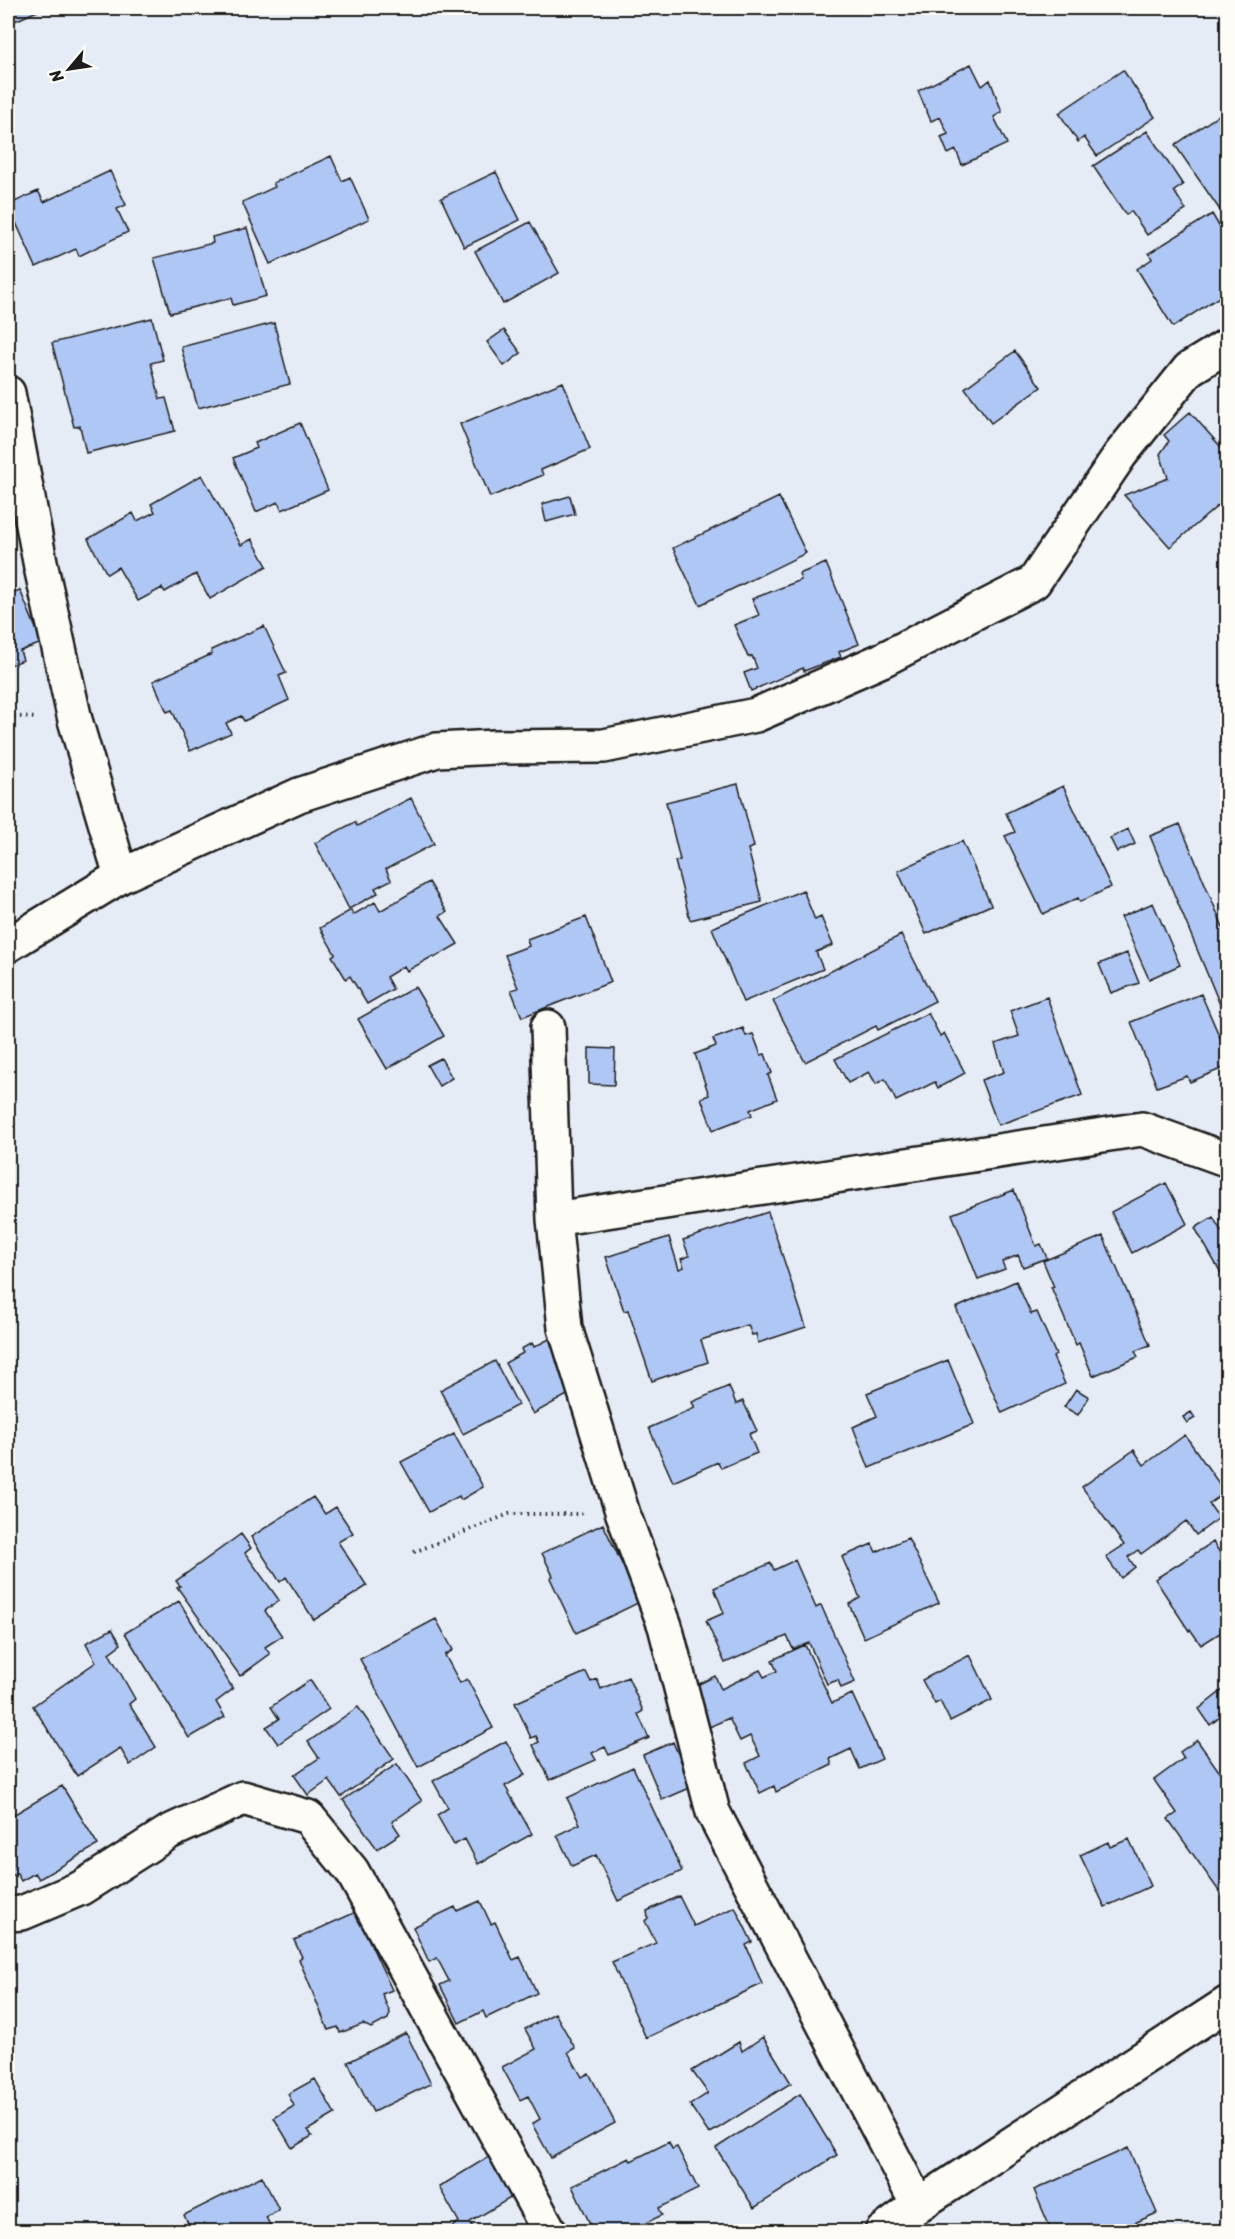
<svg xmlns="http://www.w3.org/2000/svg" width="1235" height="2239" font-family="Sriracha,sans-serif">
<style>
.building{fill:#afc7f5;stroke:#1c1c1c;stroke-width:1.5}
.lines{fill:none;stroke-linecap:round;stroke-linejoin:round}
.minor-casing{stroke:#1c1c1c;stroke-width:38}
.path{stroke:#1c1c1c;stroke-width:4;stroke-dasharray:1.5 4.5;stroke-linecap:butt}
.minor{stroke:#fdfcf7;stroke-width:33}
</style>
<rect width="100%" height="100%" fill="#e6ecf6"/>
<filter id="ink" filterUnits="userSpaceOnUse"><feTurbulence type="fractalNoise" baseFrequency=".0167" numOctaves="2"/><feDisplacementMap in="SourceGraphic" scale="12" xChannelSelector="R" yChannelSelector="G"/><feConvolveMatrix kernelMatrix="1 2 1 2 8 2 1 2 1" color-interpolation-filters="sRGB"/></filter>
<g filter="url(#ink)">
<path class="building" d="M8,8H44L8,24Z
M971,64L982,86L990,80L1002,112L994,117L1007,144L962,165L956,150L948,154L941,137L948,134L940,117L931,121L918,91Z
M1123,70L1155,117L1097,156L1084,137L1078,142L1059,113Z
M1228,109V210L1222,213L1175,145Z
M1147,131L1183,185L1174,191L1186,210L1147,235L1131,211L1126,215L1093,166Z
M331,156L342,181L350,177L369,219L270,264L242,202L275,187L273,183Z
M110,171L126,205L117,209L128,232L79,256L76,249L36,267L8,205L38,191L44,202Z
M496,172L520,220L464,247L441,198Z
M1212,214L1219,226L1228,221V305L1222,295L1173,327L1137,269L1152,259L1149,253Z
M530,222L559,273L503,304L475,251Z
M247,228L266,296L233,305L231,298L170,313L154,258L213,243L212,237Z
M152,318L163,360L151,363L160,399L166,398L175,431L86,453L80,426L74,427L52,343Z
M274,323L290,384L198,408L181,347Z
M504,330L521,353L504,366L487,342Z
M1015,351L1041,387L991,423L965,388Z
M563,382L590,449L541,470L543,475L490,497L460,424Z
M1190,412L1228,455V497L1170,547L1124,495L1168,478L1160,454L1169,441L1164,435Z
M300,423L328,490L282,510L278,502L256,512L233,458L257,448L255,443Z
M202,475L241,545L252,539L267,566L210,599L196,574L165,592L162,588L138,601L118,567L107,574L88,539L133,513L137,521L155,512L151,504Z
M570,496L575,514L546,522L542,504Z
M779,497L806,553L700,605L673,548Z
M826,563L859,644L839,652L841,657L804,671L803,668L751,691L744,673L757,668L752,656L748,657L734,625L759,615L752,599L801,580L799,574Z
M8,573L15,592L20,590L42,643L20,651L23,660L8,666Z
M264,626L286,673L279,676L289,700L244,721L241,716L226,723L231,733L190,751L172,710L167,712L153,681L212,654L211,650Z
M738,784L754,847L748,849L762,902L690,920L675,861L680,860L666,802Z
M1063,786L1111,887L1080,902L1078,898L1043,914L1005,836L1015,832L1006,813Z
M411,798L434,844L386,869L391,880L375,888L378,893L349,909L315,843L355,822L357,826Z
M1180,824L1228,939V1004L1221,1007L1150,836Z
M1128,829L1135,844L1117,852L1110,838Z
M962,841L991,905L926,934L898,871Z
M429,882L447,912L440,916L458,944L434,958L433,956L407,971L404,966L386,977L393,989L367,1004L350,976L346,979L332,956L335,954L320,928L351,910L353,915L375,902L380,911Z
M803,890L815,920L821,917L833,945L816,952L823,969L743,1002L712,928Z
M1153,903L1180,965L1149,979L1121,917Z
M586,917L611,982L522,1017L511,990L518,988L505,955L529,946L527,939Z
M901,935L935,1001L878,1030L876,1026L805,1062L773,1001Z
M1127,953L1139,983L1111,993L1099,964Z
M415,987L444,1036L387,1069L358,1019Z
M1201,994L1228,1056V1066L1190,1082L1187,1076L1157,1087L1131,1022Z
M1047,997L1082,1095L998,1125L981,1080L1004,1072L995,1044L1019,1036L1010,1011Z
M1228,1012V1032L1220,1015Z
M928,1013L940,1036L944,1033L965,1073L938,1088L935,1082L896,1101L885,1079L876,1084L869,1072L848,1083L835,1059Z
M743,1028L746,1036L753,1034L761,1055L765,1054L772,1073L768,1075L777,1099L750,1110L752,1115L713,1130L701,1098L709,1095L695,1054L716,1046L713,1039Z
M589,1048L615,1049L614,1085L589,1084Z
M441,1058L452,1078L439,1086L427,1065Z
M1166,1183L1187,1224L1132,1253L1111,1212Z
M1014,1190L1036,1246L1041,1244L1047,1258L1023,1267L1018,1255L1002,1262L1005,1269L978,1279L952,1214Z
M768,1212L806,1327L758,1343L756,1334L752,1335L748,1325L701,1340L708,1362L652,1381L628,1310L624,1311L606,1257L669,1237L679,1269L684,1267L681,1259L689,1256L683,1240Z
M1213,1217L1221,1231L1228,1227V1285L1195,1228Z
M1103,1236L1150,1345L1135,1351L1138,1357L1093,1376L1079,1343L1076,1345L1051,1287H1054L1043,1261Z
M1016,1281L1031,1314L1037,1312L1056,1355L1053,1357L1065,1384L1002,1413L956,1308Z
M551,1338L578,1389L533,1414L505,1363L523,1353L521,1349L532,1343L534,1347Z
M948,1360L974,1424L869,1468L853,1427L877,1416L867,1393Z
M495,1361L518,1405L463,1434L440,1390Z
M729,1386L736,1404L743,1401L757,1431L749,1434L757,1453L721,1468L718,1462L673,1482L649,1428L695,1408L692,1402Z
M1076,1389L1089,1397L1078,1415L1064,1407Z
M1191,1412L1195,1418L1187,1423L1183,1417Z
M454,1434L483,1487L461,1500L459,1496L429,1512L401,1462Z
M1185,1435L1225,1492L1209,1504L1219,1518L1196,1535L1186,1521L1141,1554L1138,1550L1128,1557L1135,1567L1121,1578L1106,1557L1124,1545L1082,1487L1134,1450L1144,1465Z
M313,1497L325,1514L336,1507L353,1533L338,1542L367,1586L314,1620L286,1577L280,1582L251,1537Z
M603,1524L640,1602L576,1633L550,1578L553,1576L542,1553Z
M241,1534L251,1548L245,1553L279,1600L265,1611L282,1636L265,1647L270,1654L240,1676L177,1587L180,1586L176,1581Z
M908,1538L939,1603L864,1638L849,1604L860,1598L842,1557L872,1544L876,1552Z
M1213,1542L1228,1565V1628L1201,1645L1190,1629L1189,1631L1155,1579Z
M795,1560L816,1608L821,1605L855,1682L841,1688L838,1680L827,1684L809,1643L793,1649L787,1636L725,1663L706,1621L724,1613L714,1588L771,1563L774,1570Z
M179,1601L233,1689L216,1702L225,1717L189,1738L125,1633Z
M436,1619L453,1650L445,1655L460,1683L467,1679L493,1728L418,1767L360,1659Z
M112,1629L121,1644L109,1653L135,1699L129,1704L156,1747L130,1765L120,1748L77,1776L33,1706L96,1662L86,1643Z
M805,1645L832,1703L852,1694L882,1759L860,1769L851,1749L830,1759L832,1765L776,1792L774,1786L760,1793L746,1763L760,1756L750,1736L740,1741L729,1718L705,1729L687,1690L715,1676L721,1689L760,1670L764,1677L777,1671L772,1660Z
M970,1655L992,1700L950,1721L940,1701L935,1704L922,1680Z
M586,1672L591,1682L597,1679L601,1689L628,1677L643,1711L638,1714L649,1738L609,1755L605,1747L592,1753L596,1760L550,1780L533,1745L539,1742L536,1736L531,1738L515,1703Z
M310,1680L329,1709L278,1744L266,1727L279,1719L271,1707Z
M1228,1686V1711L1210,1725L1199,1709Z
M358,1707L394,1759L341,1797L329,1780L308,1795L294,1775L319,1758L308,1742Z
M1197,1740L1228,1784V1904L1168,1819L1177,1813L1154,1780L1184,1758L1180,1752Z
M506,1741L525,1775L505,1786L532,1834L478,1864L465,1839L454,1845L437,1815L448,1808L433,1781Z
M673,1742L692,1787L662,1800L643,1755Z
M397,1764L422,1801L392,1822L400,1834L377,1849L343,1800Z
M633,1767L682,1871L618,1901L596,1855L572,1866L557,1835L580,1824L567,1798Z
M62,1786L98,1845L39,1879L35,1873L21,1881L17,1873L8,1878V1818Z
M1129,1839L1151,1886L1105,1907L1080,1855L1108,1842L1110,1847Z
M679,1896L694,1926L735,1907L752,1942L746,1945L762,1984L646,2038L612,1962L656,1943L645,1921L648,1918L647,1911Z
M480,1901L491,1924L495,1922L513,1960L520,1957L537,1993L486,2018L483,2011L459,2023L440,1985L449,1981L437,1958L429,1962L413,1927L455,1907L457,1911Z
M356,1912L392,1990L382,1994L390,2013L388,2019L371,2028L363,2024L340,2033L338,2027L328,2030L299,1959L302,1957L294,1940Z
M555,2013L575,2048L568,2052L582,2077L589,2073L615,2123L551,2158L532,2124L540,2119L528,2096L520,2100L502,2067L536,2049L525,2029Z
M406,2033L431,2084L373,2112L348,2062Z
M763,2037L791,2083L709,2134L690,2105L708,2093L692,2071L739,2042L742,2051Z
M315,2079L335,2114L308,2130L312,2136L292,2148L274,2118L294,2106L288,2094Z
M800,2094L837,2155L754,2208L716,2148Z
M669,2142L672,2149L677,2147L698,2189L659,2208L662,2215L628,2232H594L572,2186L629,2158L631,2161Z
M1128,2148L1157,2213L1114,2232H1052L1034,2190Z
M493,2154L517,2194L470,2222L475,2232H444L459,2222L439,2187Z
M262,2176L279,2210L266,2217L273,2231L278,2228L280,2232H192L184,2215Z"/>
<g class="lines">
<defs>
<path id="minor" d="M8,393L41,567L75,720L121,876
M8,945L121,876L299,795L437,750L495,747L604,746L756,715L882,660L1034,582L1120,455L1189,369L1228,345
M548,1027L554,1219L565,1328L623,1514L665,1626L713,1812L918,2205
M554,1219L1142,1129L1228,1160
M8,1914L22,1913L81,1888L169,1832L243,1798L308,1817L352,1871L550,2232
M882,2232L918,2205L1228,2003"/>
</defs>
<use href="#minor" class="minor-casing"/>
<path class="path" d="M8,716L36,718
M414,1552L509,1514H584"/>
<use href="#minor" class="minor"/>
</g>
</g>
<rect width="1235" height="2239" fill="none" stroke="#fdfcf7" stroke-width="30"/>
<rect x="15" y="15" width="1205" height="2209" fill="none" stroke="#1c1c1c" stroke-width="2" filter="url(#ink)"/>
<g transform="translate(69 69) rotate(241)" stroke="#fdfcf7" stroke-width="4.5" paint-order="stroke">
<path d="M0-4.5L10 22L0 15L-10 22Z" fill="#1c1c1c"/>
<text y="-9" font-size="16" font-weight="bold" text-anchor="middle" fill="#1c1c1c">N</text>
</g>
</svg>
